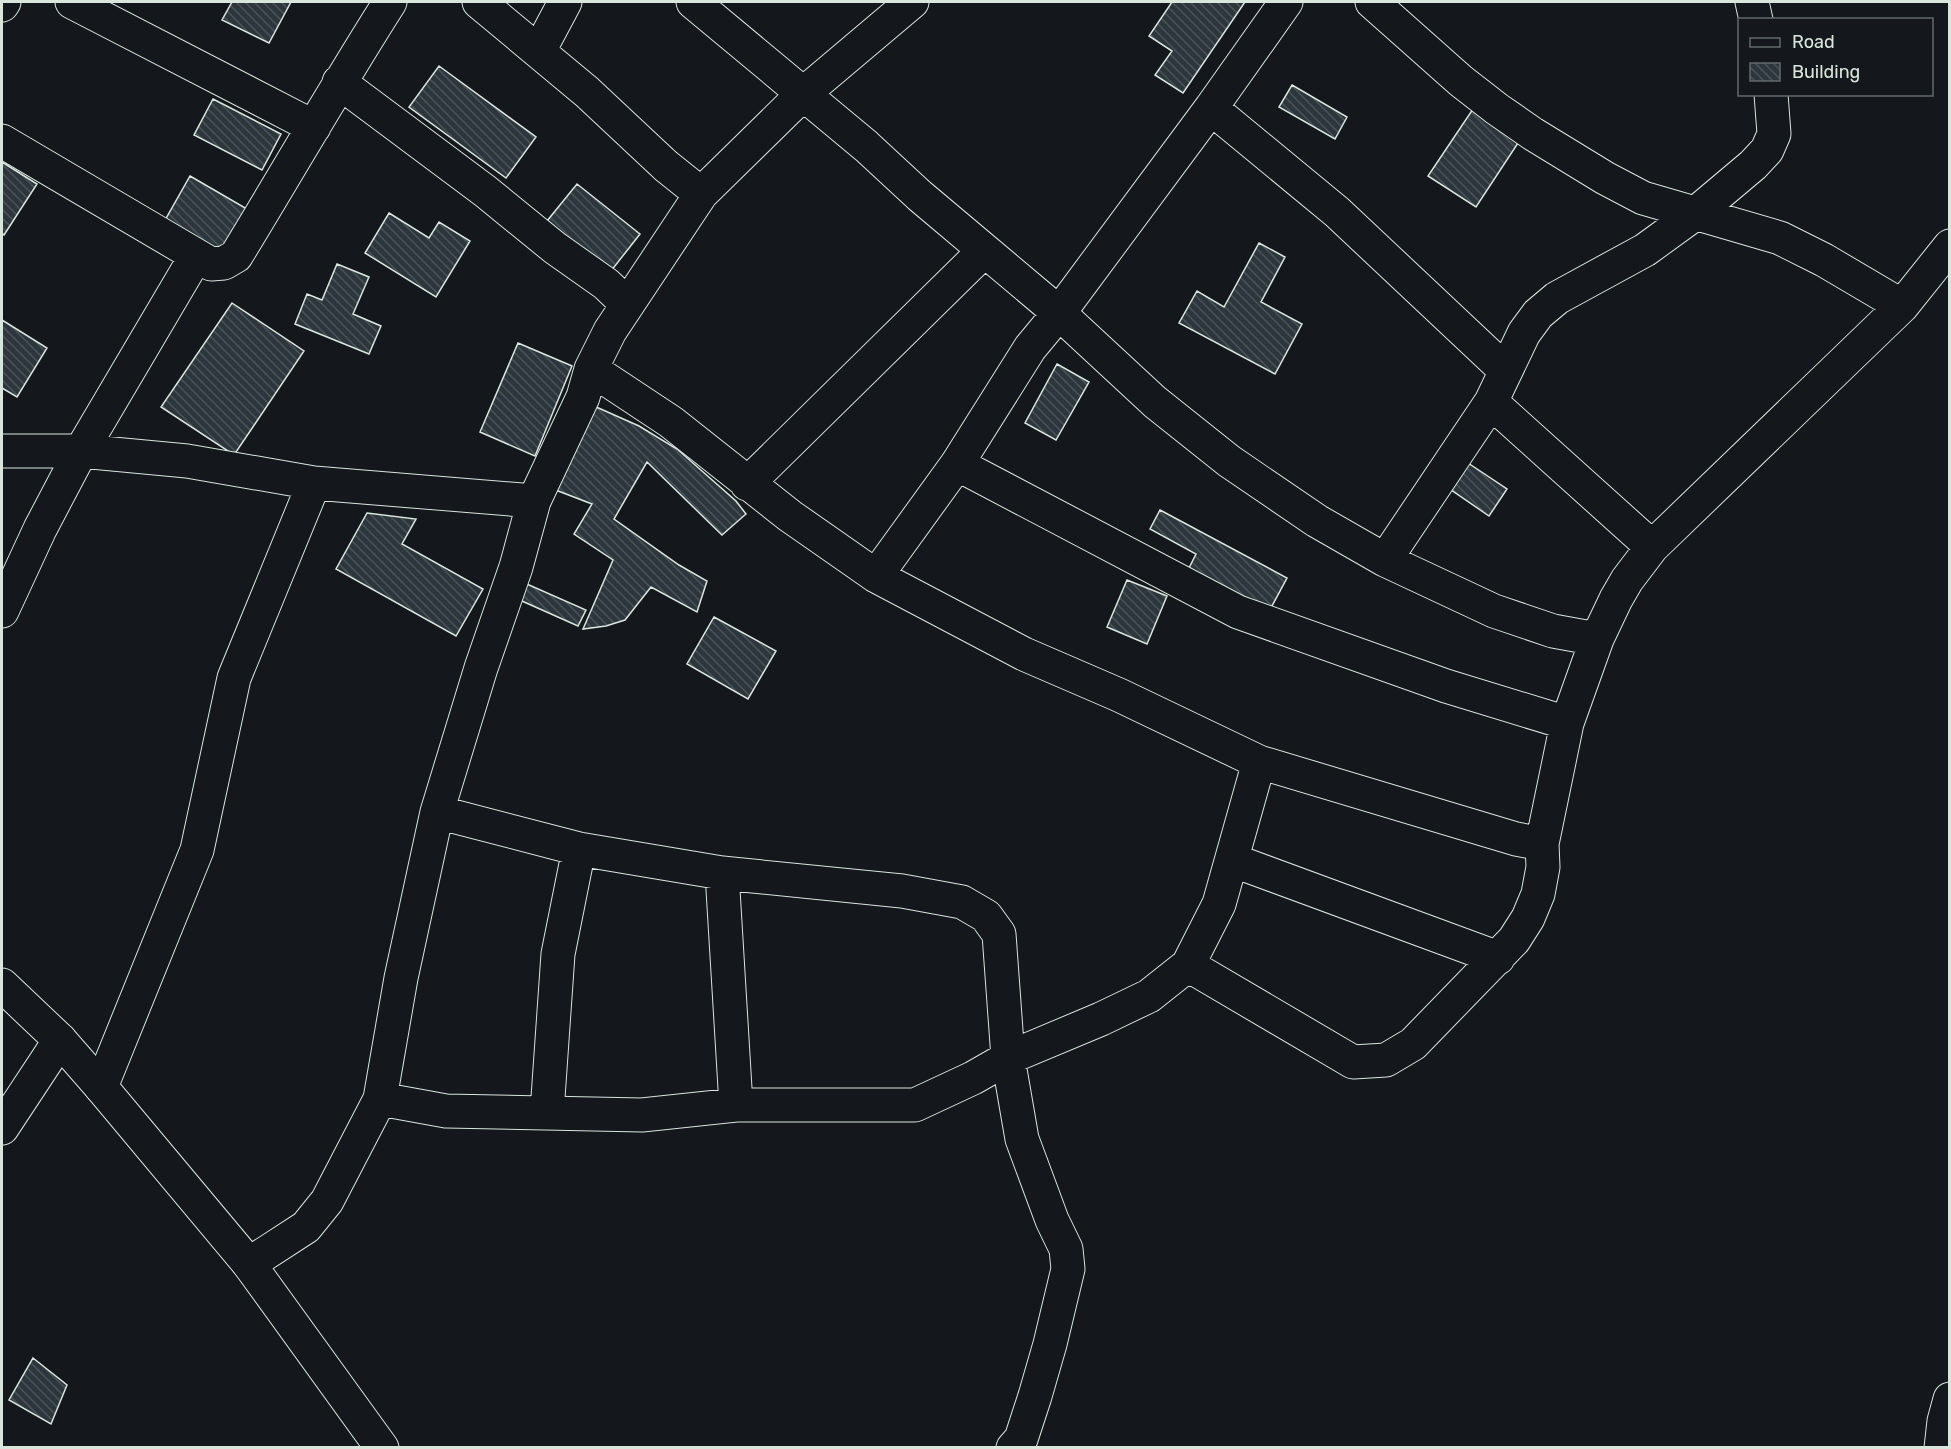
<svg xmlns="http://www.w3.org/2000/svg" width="1951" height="1449" font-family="Rubik,sans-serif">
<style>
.building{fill:url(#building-back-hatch);stroke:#d8e6dc;stroke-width:1.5}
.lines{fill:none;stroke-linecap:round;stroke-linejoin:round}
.street-casing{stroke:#d8e6dc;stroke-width:35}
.secondary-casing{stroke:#d8e6dc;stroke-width:35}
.street{stroke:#14181c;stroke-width:33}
.secondary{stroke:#14181c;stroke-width:33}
</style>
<defs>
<pattern id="building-back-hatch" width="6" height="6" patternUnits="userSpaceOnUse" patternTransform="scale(1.5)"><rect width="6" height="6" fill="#2c363c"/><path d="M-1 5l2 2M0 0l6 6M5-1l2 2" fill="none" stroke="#4a5358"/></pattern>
</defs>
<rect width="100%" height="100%" fill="#14181c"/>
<path class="building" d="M232,2H291L269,43L222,20Z
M1172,2H1245L1183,93L1155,75L1172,51L1149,36Z
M439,66L536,137L506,178L409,107Z
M1292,85L1347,117L1335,139L1279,107Z
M213,99L281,134L262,170L194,135Z
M1473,109L1520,140L1476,207L1428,176Z
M2,162L37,184L4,235L2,233Z
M190,176L247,209L221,254L164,222Z
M577,184L640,234L611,271L547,221Z
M389,213L429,238L439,222L470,241L436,297L365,253Z
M1259,243L1285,257L1261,302L1302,324L1275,374L1179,323L1197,291L1224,307Z
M337,264L369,277L353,314L381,326L369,354L295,324L307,294L322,300Z
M232,303L304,351L234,455L161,407Z
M2,320L47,348L17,397L2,388Z
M518,343L572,366L535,456L480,432Z
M1057,364L1089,382L1056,440L1025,423Z
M594,406L639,426L677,449L736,501L746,514L722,535L647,462L614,519L679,565L707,581L697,612L651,587L625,620L606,626L583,629L613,560L574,534L592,504L553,489Z
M1462,459L1507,489L1489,516L1444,485Z
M1160,510L1287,578L1266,617L1186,574L1196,554L1150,529Z
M367,513L416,519L402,544L483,589L456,636L336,569Z
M1127,580L1167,596L1147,644L1107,627Z
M520,581L586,610L578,626L513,597Z
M714,617L776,651L748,699L687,664Z
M33,1358L67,1385L51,1424L9,1400Z"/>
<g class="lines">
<defs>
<path id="street" d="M72,2L314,127
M479,2L587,92L666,166L701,194
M693,2L866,146L920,196L1059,313L1155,402L1229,461L1317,521L1385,560L1494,611L1553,631L1597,639
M1372,2L1461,81L1497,109L1533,134L1605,178L1643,198L1780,238L1824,260L1902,306
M1752,2L1756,20
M2,5L4,2
M539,51L565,2
M339,82L485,191L555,248L606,284L627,304
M1211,108L1337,212L1505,370
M2,141L211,264L224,263L236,256C288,171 337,85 390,2
M591,369L671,422L790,516L876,576L1024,654L1119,695L1259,762L1516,839L1542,844
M1491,402L1652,547
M2,451H81L187,461L314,483L534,501L516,567L481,668L437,812L401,978L380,1099L327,1201L306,1227L249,1264
M957,464L1238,612L1446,686L1567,723
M747,484L984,251
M534,501L583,397L591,369L610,331L701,194L803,94L912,2
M1385,560L1491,402L1524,333L1538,314L1557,298L1645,250L1696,213L1753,165L1767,150L1774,134L1771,94
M876,576L957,464L1030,348L1059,313L1211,108L1286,2
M2,611L40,529L81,451L196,256
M437,812L579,849L722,873L902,891L962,902L986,916L999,934L1008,1058L1022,1139L1052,1220L1066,1249L1068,1269L1050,1344L1035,1396L1021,1439L1013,1448
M1232,860L1498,958
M722,873L736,1105
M1188,965L1353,1062L1386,1060L1413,1044L1514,940L1528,918L1538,894L1543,867L1542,844L1567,723L1597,639L1616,599L1627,580L1652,547L1902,306L1950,246
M101,1087L197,850L234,678L314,483
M380,1099L446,1111L642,1115L736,1105H915L973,1078L1008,1058L1101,1019L1149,996L1188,965L1219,904L1259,762
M547,1112L558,954L579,849
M2,1128L60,1040
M1941,1448L1944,1421L1950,1399"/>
<path id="secondary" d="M2,985L60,1040L101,1087L249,1264L382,1448"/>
</defs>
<use href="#street" class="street-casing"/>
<use href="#secondary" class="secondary-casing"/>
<use href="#street" class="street"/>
<use href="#secondary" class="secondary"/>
</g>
<rect width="1951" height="1449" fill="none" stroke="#d8e6dc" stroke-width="6"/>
<rect x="1738" y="18" width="195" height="78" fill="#14181c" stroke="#626a69" stroke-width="1.5"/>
<rect x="1750" y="38" width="30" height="9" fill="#14181c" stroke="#626a69" stroke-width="1.5"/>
<text x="1792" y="48" font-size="18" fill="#d8e6dc">Road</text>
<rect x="1750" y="63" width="30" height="18" fill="url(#building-back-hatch)" stroke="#626a69" stroke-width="1.5"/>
<text x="1792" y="78" font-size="18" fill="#d8e6dc">Building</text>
</svg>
